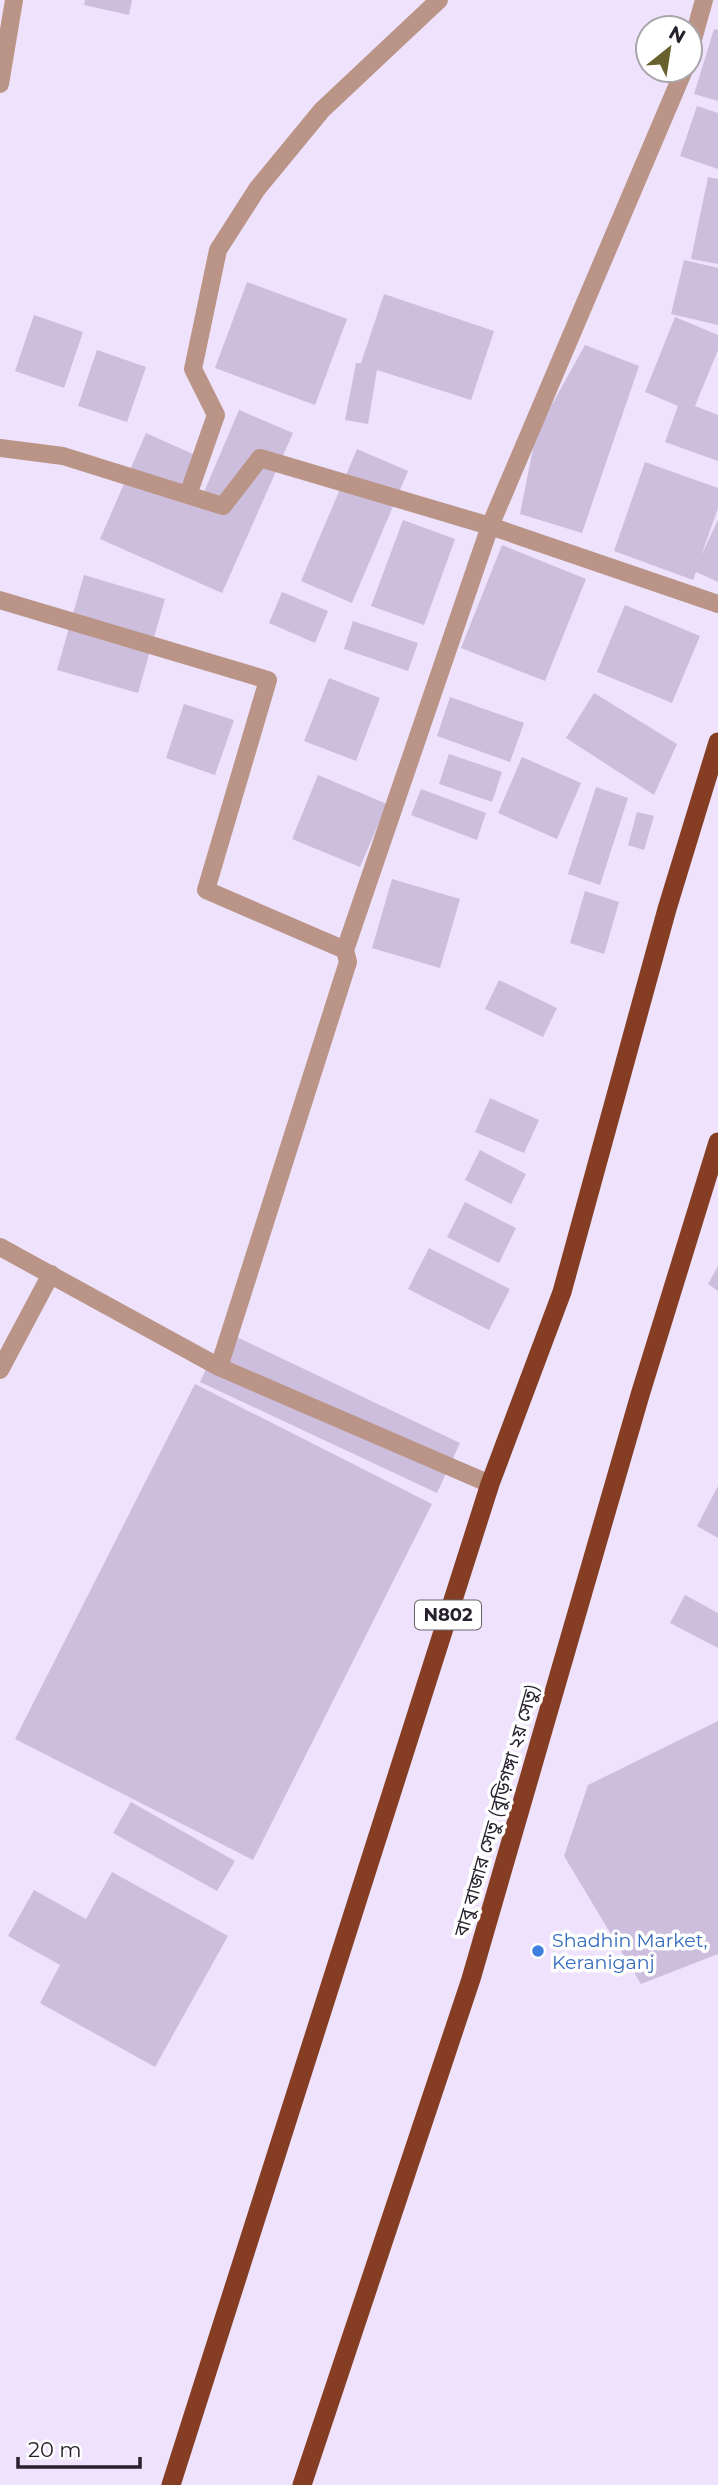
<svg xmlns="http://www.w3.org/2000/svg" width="718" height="2485" font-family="Montserrat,'Noto Sans Bengali',sans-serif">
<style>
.building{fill:#cdbedd}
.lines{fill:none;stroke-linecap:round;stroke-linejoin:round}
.minor{stroke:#ba9486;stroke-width:18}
.trunk{stroke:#853e24;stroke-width:19}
.shop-dot{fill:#3f7fe0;stroke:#fff;stroke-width:2.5}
.labels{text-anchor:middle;stroke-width:7;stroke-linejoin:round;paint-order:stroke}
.shield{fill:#fff;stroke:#67646b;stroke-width:2}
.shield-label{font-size:18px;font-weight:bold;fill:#26212c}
.street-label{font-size:19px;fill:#26212c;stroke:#fff}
.shop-label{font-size:19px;fill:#366cbe;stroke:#fff;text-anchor:start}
</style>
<rect width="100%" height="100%" fill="#eee2fd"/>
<path class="building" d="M85,0H132L129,15L84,5Z
M714,29L718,30V101L694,94Z
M697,106L718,113V169L680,156Z
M708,177L718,179V264L691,259Z
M684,260L718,268V325L671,314Z
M247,282L347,319L315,405L215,368Z
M384,294L494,331L471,400L377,370L368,424L345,420L356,363H361Z
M34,315L83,332L64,388L15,371Z
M675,317L718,335V350L695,406L718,415V461L665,442L678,406L645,392Z
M585,345L639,366L582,533L520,514L536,433Z
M97,350L146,367L127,422L78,406Z
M239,410L293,433L222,593L100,539L146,433L204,459L186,500L198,506Z
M357,449L408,471L352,603L301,581Z
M645,462L718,488V508L701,556L718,520V582L696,572L693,580L614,551Z
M403,520L455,539L424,625L371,606Z
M502,545L586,579L545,681L461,648Z
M84,575L165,599L138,693L57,670Z
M282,592L328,611L315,643L269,623Z
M625,605L700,636L672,703L597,672Z
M353,621L418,643L408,671L344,649Z
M329,678L380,698L356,761L304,741Z
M594,693L677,744L654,795L566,738Z
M450,697L524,723L510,762L437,736Z
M184,704L234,720L215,775L166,758Z
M449,754L502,772L492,802L439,784Z
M522,757L581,783L557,839L498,813Z
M318,775L387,804L360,867L292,839Z
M596,787L628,798L600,885L568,874Z
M421,789L486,813L477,840L411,815Z
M637,812L654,816L644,850L628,845Z
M392,879L460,899L440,968L372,948Z
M585,891L619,902L604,954L570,943Z
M499,980L557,1008L543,1037L485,1009Z
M490,1098L539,1120L524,1153L475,1132Z
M480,1150L526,1174L511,1204L465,1180Z
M465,1202L516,1228L499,1263L447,1237Z
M429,1248L510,1289L489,1330L408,1289Z
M718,1266V1291L708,1284Z
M224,1331L460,1443L437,1493L200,1382Z
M195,1384L432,1504L253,1860L15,1739Z
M718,1486V1538L697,1526Z
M685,1595L718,1613V1648L670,1623Z
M718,1721V1954L641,1984L564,1856L588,1785Z
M131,1802L235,1861L217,1891L113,1833Z
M112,1872L228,1936L155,2067L40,2003L60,1965L8,1936L34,1890L86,1919Z"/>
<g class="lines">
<path class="minor" d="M690,50L704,0
M0,84L14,0
M0,448L63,456L223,506L260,458L490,526L718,604
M188,495L216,415L193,369L218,250L257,189L322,110L439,0
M0,600L268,680L206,890L345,950
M0,1247L219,1367
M0,1370L51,1274
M490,1484L219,1367L348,962L345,950L490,526L684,70"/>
<path class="trunk" d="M171,2485L490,1484L562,1292L667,909L718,742
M302,2485L471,1979L640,1395L718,1142"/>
</g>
<circle class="shop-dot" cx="538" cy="1951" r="7"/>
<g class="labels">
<rect class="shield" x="415" y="1600.5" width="66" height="29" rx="5"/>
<g class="shield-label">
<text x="448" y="1621">N802</text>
</g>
<g class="street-label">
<text transform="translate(496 1810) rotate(-74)" y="7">বাবু বাজার সেতু (বুড়িগঙ্গা ২য় সেতু)</text>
</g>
<g class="shop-label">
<text x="552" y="1947">Shadhin Market,<tspan x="552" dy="22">Keraniganj</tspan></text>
</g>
</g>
<g transform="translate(669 49) rotate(30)"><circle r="33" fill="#ffffff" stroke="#a8a6ab" stroke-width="2"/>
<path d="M0-5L12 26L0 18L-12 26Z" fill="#66612e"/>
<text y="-10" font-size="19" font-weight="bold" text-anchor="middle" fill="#26212c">N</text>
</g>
<path d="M18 2457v10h122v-10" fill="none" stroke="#26212c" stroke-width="3.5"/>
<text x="28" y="2457" font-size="21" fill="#26212c" stroke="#ffffff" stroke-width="5" paint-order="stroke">20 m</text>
</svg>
